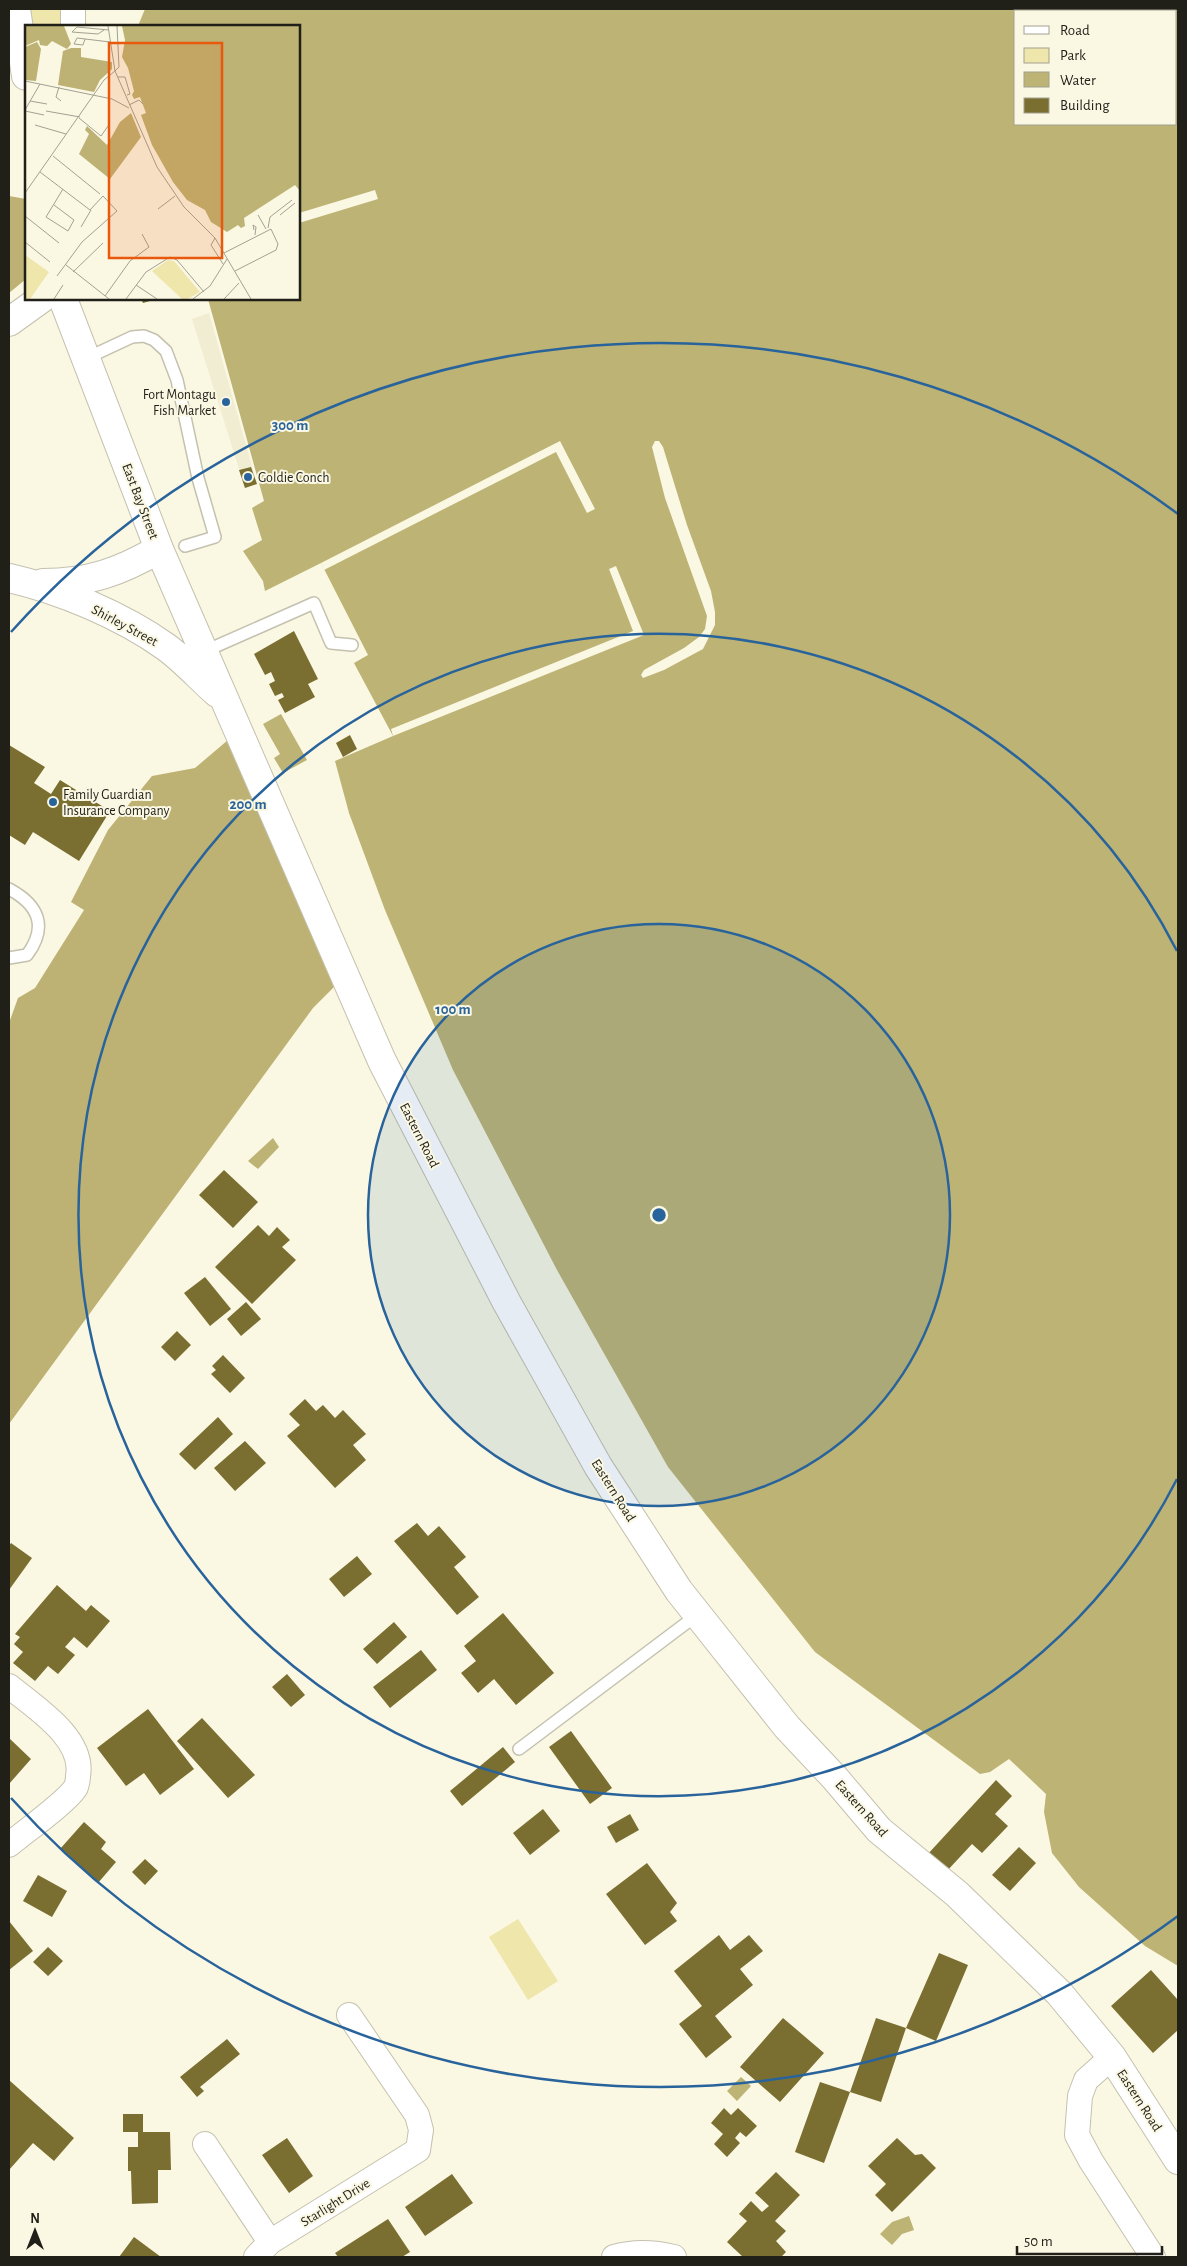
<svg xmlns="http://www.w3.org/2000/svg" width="1187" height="2266" font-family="'Alegreya Sans',sans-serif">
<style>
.built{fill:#f1edd2}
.green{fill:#efe6ac}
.forest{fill:#bdb273}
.water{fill:#bdb374;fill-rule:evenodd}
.pier{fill:#faf7e3}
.building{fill:#7a6f31}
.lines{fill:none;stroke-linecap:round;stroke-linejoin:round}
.lane-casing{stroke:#c4c1af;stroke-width:14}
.street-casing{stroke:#c4c1af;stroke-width:26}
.secondary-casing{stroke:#c4c1af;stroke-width:30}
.highway-casing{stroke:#c4c1af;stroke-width:30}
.lane{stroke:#fff;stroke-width:11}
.street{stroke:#fff;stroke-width:24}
.secondary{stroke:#fff;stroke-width:28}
.highway{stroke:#fff;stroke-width:28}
.ring{fill:none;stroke:#29639b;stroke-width:2.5}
.poi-dot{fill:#29639b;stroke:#faf7e3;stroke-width:2}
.labels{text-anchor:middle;stroke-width:4;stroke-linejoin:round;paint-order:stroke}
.poi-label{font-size:14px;fill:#201f18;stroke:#faf7e3;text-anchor:start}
.street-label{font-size:14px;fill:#201f18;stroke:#faf7e3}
.inset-road{fill:none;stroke:#a3a192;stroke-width:1}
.view{fill:#e8590c;fill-opacity:0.15;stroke:#e8590c;stroke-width:2.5}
.inset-edge{fill:none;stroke:#201f18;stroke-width:2.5}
.centre{fill:#29639b;stroke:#faf7e3;stroke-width:2.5}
.ring-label{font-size:15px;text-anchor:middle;font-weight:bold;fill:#29639b;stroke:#faf7e3;stroke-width:4;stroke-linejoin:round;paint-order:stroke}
</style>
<rect width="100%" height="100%" fill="#faf7e3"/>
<path class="built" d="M209,313L257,484L245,488L192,319Z"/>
<path class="green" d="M29,9H84L87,26H32Z
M518,1919L558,1981L528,2000L489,1937Z"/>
<path class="forest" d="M9,196L26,199V279L9,293Z
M228,740L335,986L313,1008L9,1424V1023L18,998L35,988L84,910L71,902L108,830L152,776L195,768Z"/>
<path class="water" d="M145,9H1178V1966L1145,1946L1079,1887L1052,1853L1044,1812L1046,1794L1009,1759L990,1772L980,1774L815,1652L668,1467L557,1270L453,1070L385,910L349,813L335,761L393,736L354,663L368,655L321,563L265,591L263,581L243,551L262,540L252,508L264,501L208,299H299V26H138ZM1016,11H1176V124H1016Z
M281,714L307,760L283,773L274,758L280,754L263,724Z
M273,1138L279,1147L258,1169L248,1161Z
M741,2077L751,2086L737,2101L727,2091Z
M909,2216L914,2230L902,2234L892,2245L880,2234L892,2222Z"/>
<path class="pier" d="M375,190L378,199L299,223V213Z
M560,441L595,509L587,513L556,452L324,570L321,563Z
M655,441H659L663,447L687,525L711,591L715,612V625L703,649L664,670L643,678L641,675L644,670L684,648L699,637L705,629L707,616L665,498L652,447Z
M616,566L644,635L393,736L391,729L633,631L609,569Z"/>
<path class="building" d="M141,299H157L143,303Z
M251,467L257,484L245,488L239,470Z
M294,631L318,679L308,684L315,697L285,713L278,700L284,697L282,693L275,696L269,684L275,681L271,672L265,675L254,654Z
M350,735L357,749L343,757L336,743Z
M9,745L45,767L34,783L51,794L60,780L110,811L79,861L33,832L25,845L9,835Z
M224,1170L258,1202L233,1228L199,1195Z
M258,1225L269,1236L277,1227L290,1240L282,1247L296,1260L252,1304L215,1267Z
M205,1277L231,1309L210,1326L184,1293Z
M246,1302L261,1319L241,1336L227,1319Z
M177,1331L191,1345L175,1361L161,1347Z
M223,1355L245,1378L230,1393L211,1374L216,1370L212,1366Z
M305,1399L316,1411L323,1405L335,1418L343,1410L366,1434L353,1445L366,1460L335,1488L287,1436L300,1425L289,1414Z
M218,1417L233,1434L195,1470L179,1454Z
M245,1441L266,1463L235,1491L214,1468Z
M417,1523L428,1536L439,1526L466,1557L454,1567L479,1597L457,1615L394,1541Z
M11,1543L32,1558L9,1590V1546Z
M357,1556L372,1574L344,1597L329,1579Z
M57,1585L86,1611L91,1605L110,1621L87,1648L74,1637L65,1647L75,1655L58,1674L48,1666L35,1681L13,1663L23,1652L14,1644L20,1637L15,1634Z
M503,1613L554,1673L516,1705L494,1679L478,1693L461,1673L476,1661L464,1646Z
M394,1622L407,1637L377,1664L363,1649Z
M421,1650L437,1670L390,1708L373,1687Z
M287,1674L305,1695L291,1707L272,1687Z
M148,1709L194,1769L160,1795L144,1773L126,1786L97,1748Z
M202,1718L255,1775L228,1798L177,1741Z
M571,1731L612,1788L590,1804L549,1747Z
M9,1738L31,1759L9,1784Z
M503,1747L515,1762L462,1806L450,1791Z
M996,1780L1012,1796L995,1814L1008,1826L982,1853L972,1844L946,1872L927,1855Z
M543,1809L560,1831L530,1855L513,1833Z
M630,1814L639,1830L616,1843L607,1827Z
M84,1822L106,1842L101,1849L116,1862L98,1883L60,1849Z
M1019,1847L1036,1863L1010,1891L992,1875Z
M145,1859L158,1871L145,1885L132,1872Z
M647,1863L677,1903L670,1912L677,1921L645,1945L606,1894Z
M38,1875L67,1891L52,1917L23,1901Z
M9,1921L33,1951L9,1970Z
M719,1935L730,1950L749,1935L763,1951L740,1969L753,1985L715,2016L732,2037L706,2058L679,2024L702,2006L674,1971Z
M48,1947L63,1961L48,1976L33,1962Z
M939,1953L968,1965L936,2041L906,2028Z
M1151,1970L1178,2000V2030L1153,2053L1111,2006Z
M783,2018L824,2053L780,2102L740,2067Z
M876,2018L906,2028L881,2102L850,2092Z
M227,2039L240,2054L200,2087L204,2091L197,2097L180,2077Z
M9,2080L74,2138L54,2161L33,2143L9,2170Z
M820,2082L850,2092L824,2163L795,2152Z
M724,2108L731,2115L738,2108L757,2126L746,2137L740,2132L735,2138L740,2143L727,2157L714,2144L723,2134L711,2123Z
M123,2114H143V2132H170L171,2170H158V2203L132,2204L131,2171H128V2147H138V2132H123Z
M287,2138L313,2176L289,2193L262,2155Z
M897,2138L915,2155L922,2154L936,2168L892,2212L875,2195L886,2184L868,2166Z
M776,2172L800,2195L775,2221L786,2231L776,2241L786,2252L781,2257H743L727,2242L747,2221L739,2214L751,2201L762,2212L769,2206L755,2193Z
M452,2174L473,2203L425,2236L405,2207Z
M388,2219L410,2252L402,2257H338L335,2253Z
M134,2237L161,2257H119Z"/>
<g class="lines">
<defs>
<path id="lane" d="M87,358L132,337L144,336L154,340L166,351L177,380L198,478L215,537L185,546
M203,652L314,603L331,643L352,645
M9,889C39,905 48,927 27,955L9,958
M519,1749L697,1615"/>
<path id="street" d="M73,9V26
M9,1686C34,1707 85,1738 78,1776C78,1779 77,1784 76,1787C68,1801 23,1833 9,1845
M1112,2057L1086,2080L1080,2096L1077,2135L1091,2161L1153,2257
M205,2144L270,2242
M256,2257L270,2242L418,2150L421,2130L417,2115L349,2015
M614,2257C634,2251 654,2252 674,2257"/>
<path id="secondary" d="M9,322L41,299"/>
<path id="highway" d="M16,9L26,76
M63,299L159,549L382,1061L507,1303L598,1466L679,1591L787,1727L834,1777L879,1830L957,1894L1059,1993L1112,2057L1178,2160
M9,578C59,589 123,616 166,647C184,660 200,678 217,693
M43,583C88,583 120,572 159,549"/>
</defs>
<use href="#lane" class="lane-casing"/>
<use href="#street" class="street-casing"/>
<use href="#secondary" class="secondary-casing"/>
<use href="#highway" class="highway-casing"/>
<use href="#lane" class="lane"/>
<use href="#street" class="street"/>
<use href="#secondary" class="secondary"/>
<use href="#highway" class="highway"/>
</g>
<circle cx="659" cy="1215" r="291" fill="#29639b" fill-opacity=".12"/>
<g class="ring">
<circle cx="659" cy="1215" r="291"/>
<path d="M1177 1479A581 581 0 1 1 1177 951"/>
<path d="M1178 1916A872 872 0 0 1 11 1798M11 632A872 872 0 0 1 1178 514"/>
</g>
<g class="poi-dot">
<circle cx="226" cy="402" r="5"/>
<circle cx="248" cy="477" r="5"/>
<circle cx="53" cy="802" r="5"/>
</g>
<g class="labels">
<g class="poi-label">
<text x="216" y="399" text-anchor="end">Fort Montagu<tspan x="216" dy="16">Fish Market</tspan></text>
<text x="258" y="482">Goldie Conch</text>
<text x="63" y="799">Family Guardian<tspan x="63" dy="16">Insurance Company</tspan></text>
</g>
<g class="street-label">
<text transform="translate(141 501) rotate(69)" y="5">East Bay Street</text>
<text transform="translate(125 625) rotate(28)" y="5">Shirley Street</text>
<text transform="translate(420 1135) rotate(63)" y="5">Eastern Road</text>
<text transform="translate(614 1490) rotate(58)" y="5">Eastern Road</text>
<text transform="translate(862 1808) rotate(48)" y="5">Eastern Road</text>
<text transform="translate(1140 2100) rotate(57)" y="5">Eastern Road</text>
<text transform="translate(335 2202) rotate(-32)" y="5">Starlight Drive</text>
</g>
</g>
<g transform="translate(25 25)">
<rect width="275" height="275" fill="#faf7e3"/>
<path d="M0,230L24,247L5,274H0ZM143,235L149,236L175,267L163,274H157L127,246Z" fill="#efe6ac"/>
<path d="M12,17L16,24L11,56L0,55V22ZM46,23H56V32L87,37V44L75,55L69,67L33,60L38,26ZM106,88L116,112L85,154L54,129L64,109L60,105L62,101L82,120L95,97Z" fill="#bdb273"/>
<path d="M0,1H39L46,19L42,24L27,16L22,21L15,20L14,15L0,21ZM97,1H275V166L270,160L219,193L220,201L216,203L213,200L202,207L186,197L180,185L162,175L148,157L127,120L116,90L121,88L115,72L109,74L107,70L109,66L103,43L97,32L100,15Z" fill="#bdb374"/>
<path class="inset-road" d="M83,1L90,46L132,142L159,182L190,213L226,274M79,5L73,9L47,7L52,2L84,5M60,14L58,20L49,19L52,13L85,17M90,46L94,42L92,1M93,52H100L105,69L102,70M0,56L87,74L104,83M34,62L31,72L36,76M5,76L22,79M104,80L114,75L118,79M0,85L15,59M0,86L19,90M21,86L55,92M54,93L76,111L83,101M10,100L41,109M28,131L75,169M15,147L65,185L78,171L92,186L57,217L32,251M0,168L79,55L90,46M29,180L49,195L43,206L21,192L38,164M133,184L150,171M233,190L241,204M255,190L270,178M0,191L34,218M56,202L66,185M243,203L245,192L267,175M229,205L228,200L231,202L230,210M190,213L186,220L198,239M0,217L25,237M199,228L246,204L253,219L251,225L210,246M41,240L84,274M48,247L78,218M111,260L132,274M80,271L105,236L124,222L117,209M29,274L38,260M101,274L121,247L145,232L152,235L179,267M168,274L185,261L202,234M199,274L214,258"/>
<path class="view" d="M84,18H197V233H84Z"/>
<rect width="275" height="275" class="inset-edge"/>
</g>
<circle cx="659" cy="1215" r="8" class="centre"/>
<g class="ring-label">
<text x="290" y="430">300 m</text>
<text x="248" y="809">200 m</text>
<text x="453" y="1014">100 m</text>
</g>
<rect width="1187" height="2266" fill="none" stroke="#201f18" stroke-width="20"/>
<rect x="1014" y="10" width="162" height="115" fill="#faf7e3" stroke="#a3a192"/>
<rect x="1024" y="26" width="25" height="8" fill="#ffffff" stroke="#a3a192"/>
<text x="1060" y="35" font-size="15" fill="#201f18">Road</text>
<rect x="1024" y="48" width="25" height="15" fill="#efe6ac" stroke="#a3a192"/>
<text x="1060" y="60" font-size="15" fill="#201f18">Park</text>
<rect x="1024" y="72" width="25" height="15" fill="#bdb374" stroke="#a3a192"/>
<text x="1060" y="85" font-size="15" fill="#201f18">Water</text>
<rect x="1024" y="98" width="25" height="15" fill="#7a6f31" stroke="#a3a192"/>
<text x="1060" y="110" font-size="15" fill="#201f18">Building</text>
<g transform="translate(35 2231)" stroke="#faf7e3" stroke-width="4" paint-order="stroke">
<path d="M0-4L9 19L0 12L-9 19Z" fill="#201f18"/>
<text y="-8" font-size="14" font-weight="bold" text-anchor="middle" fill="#201f18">N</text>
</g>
<path d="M1017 2246v8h145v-8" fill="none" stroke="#201f18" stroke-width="2.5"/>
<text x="1024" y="2246" font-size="15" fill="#201f18" stroke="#faf7e3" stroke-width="4" paint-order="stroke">50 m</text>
</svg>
